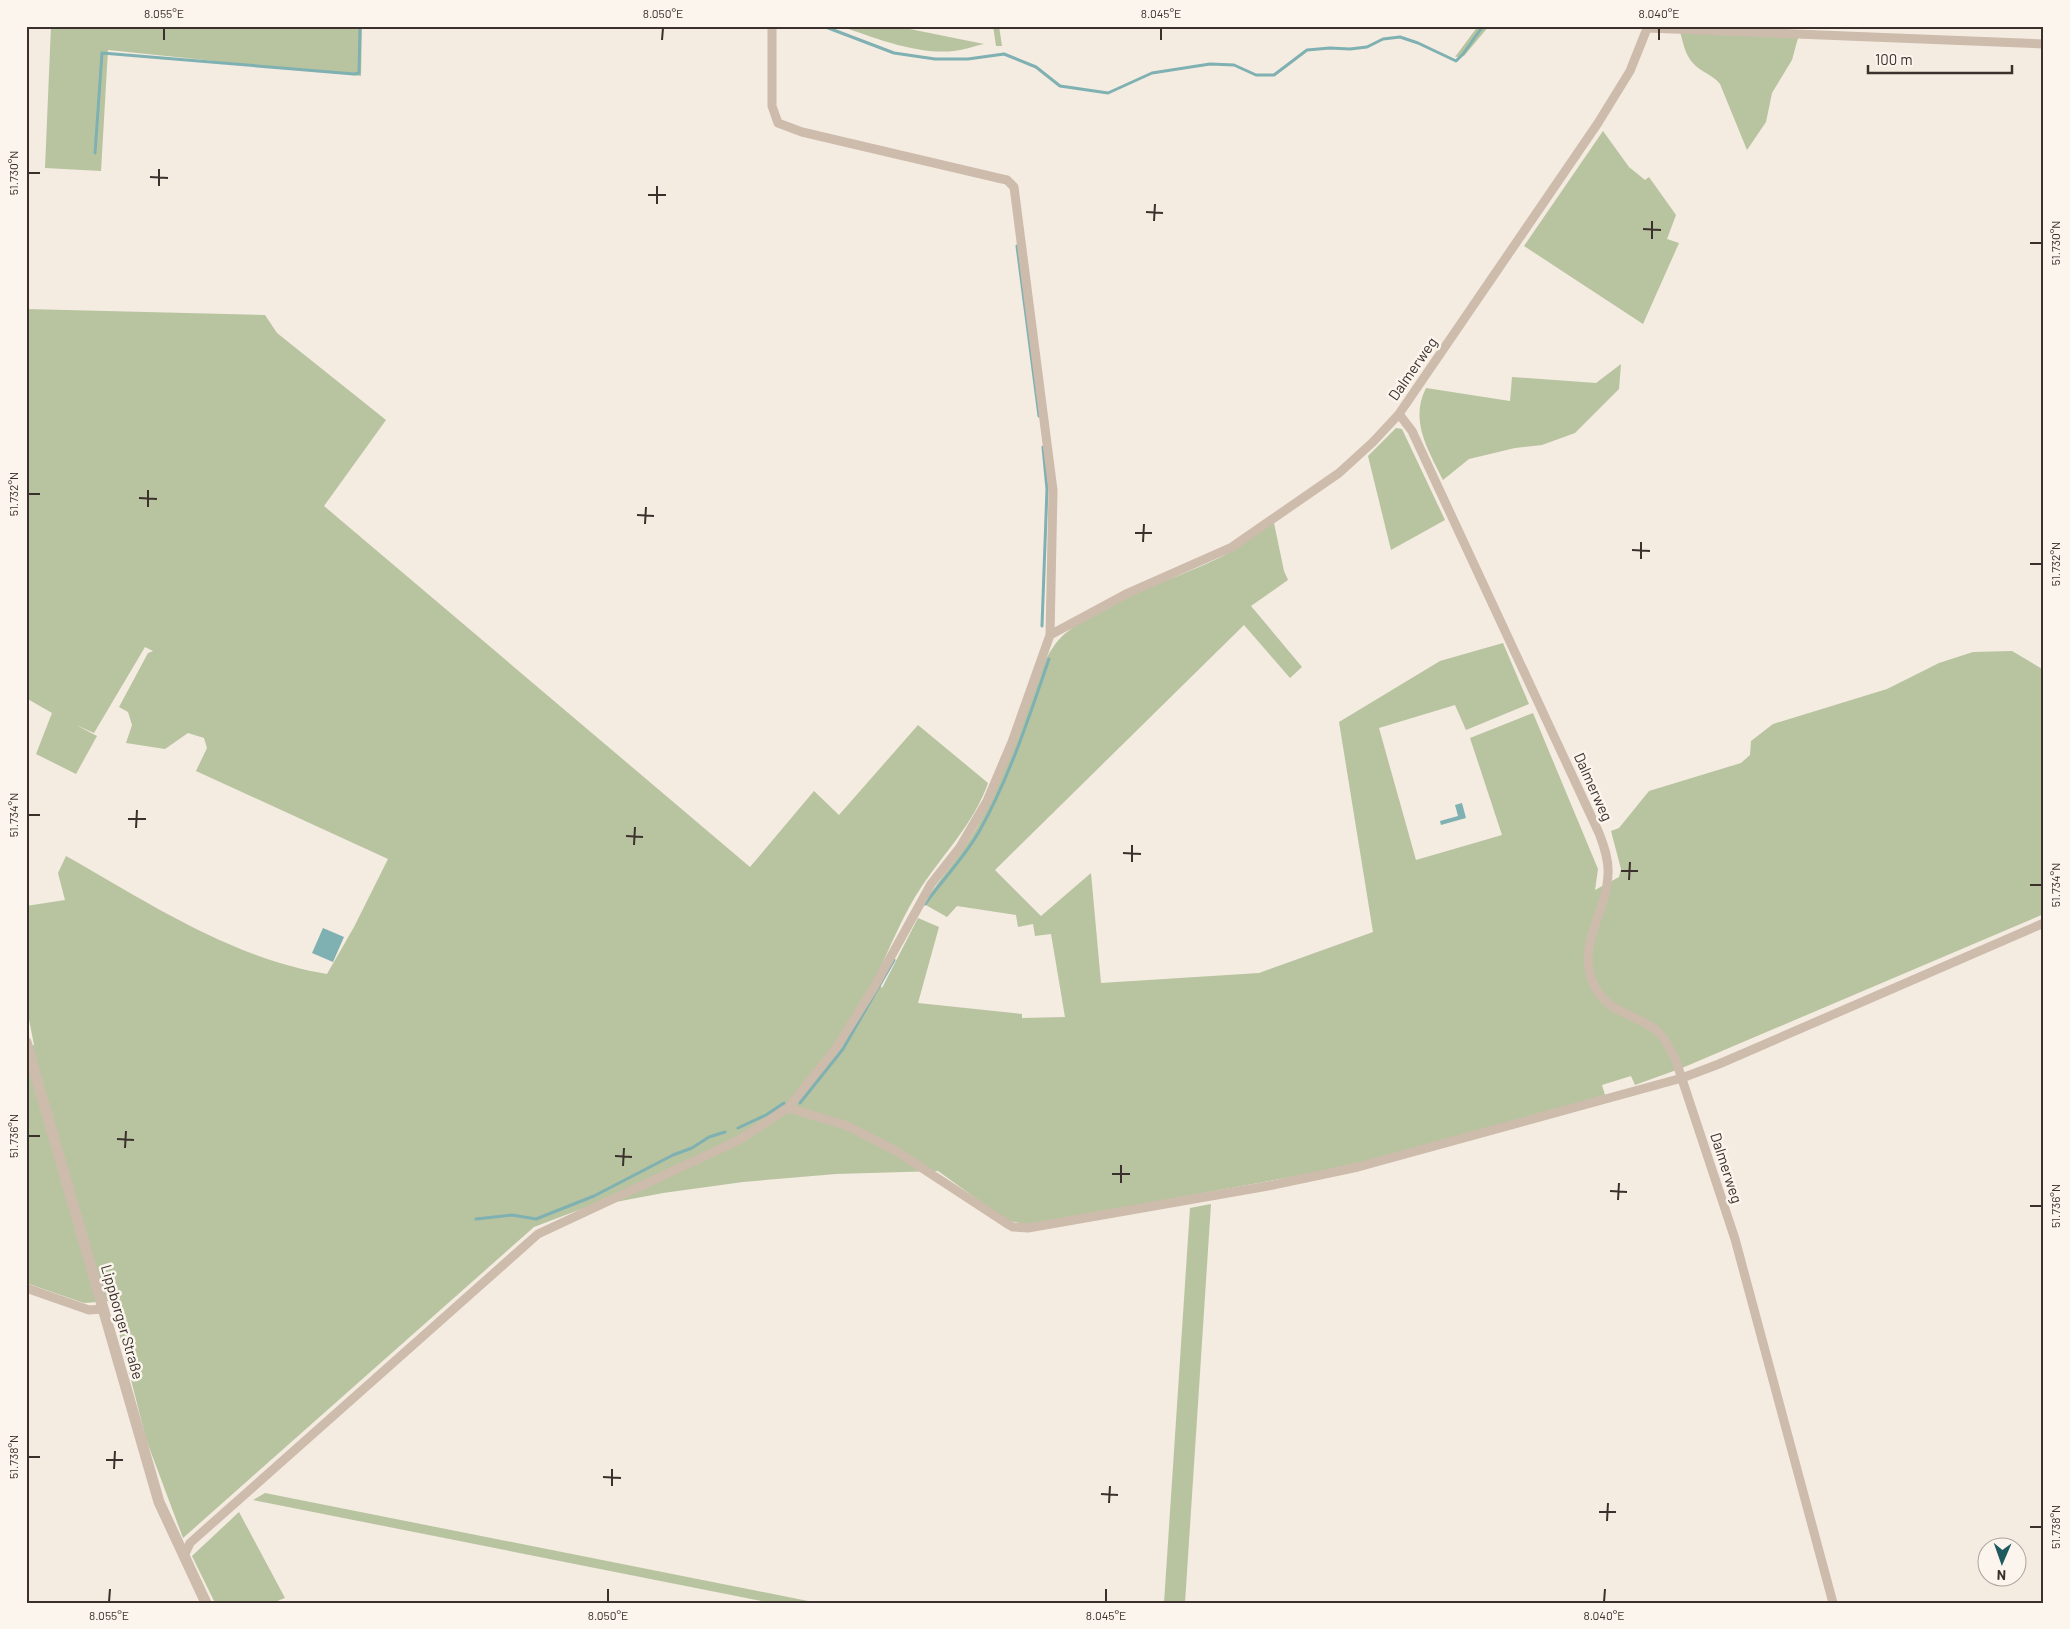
<svg xmlns="http://www.w3.org/2000/svg" width="2070" height="1629" font-family="Barlow,sans-serif">
<style>
.green{fill:#b8c4a0}
.water{fill:#7fb0b2}
.lines{fill:none;stroke-linecap:round;stroke-linejoin:round}
.stream{stroke:#7fb0b2;stroke-width:3}
.minor{stroke:#cdbbac;stroke-width:9}
.tertiary{stroke:#cdbbac;stroke-width:11}
.ticks{fill:none;stroke:#3b302b;stroke-width:2}
.labels{text-anchor:middle;stroke-width:5;stroke-linejoin:round;paint-order:stroke}
.street-label{font-size:15px;fill:#3b302b;stroke:#fbf5ee}
.neatline{fill:none;stroke:#3b302b;stroke-width:2}
.ticks-label{font-size:12px;text-anchor:middle;fill:#3b302b}
</style>
<rect width="100%" height="100%" fill="#f4ebe1"/>
<path class="green" d="M51,26H362L361,76L108,50L101,171L45,168Z
M840,26H895L984,44C974,46 964,50 954,51C917,55 875,38 840,26Z
M993,26H999L1002,46H996Z
M1478,26H1489L1464,56L1455,57Z
M1680,32L1798,38L1792,60L1772,93L1766,122L1747,150L1720,84C1712,74 1700,72 1692,62C1685,54 1683,42 1680,32Z
M1603,131L1629,167L1645,180L1649,177L1676,215L1667,239L1679,243L1643,324L1524,246Z
M26,309L265,315L277,333L386,420L324,506L750,867L814,791L839,815L918,725L988,783C974,823 945,852 922,886C903,914 890,948 875,979L882,988L918,918L939,927L918,1003L1022,1014V1018L1065,1017L1051,934L1035,936L1033,924L1018,927L1016,915L957,906L947,917L924,904C940,877 961,856 976,829C1005,778 1022,720 1042,666C1049,654 1055,641 1067,632C1108,599 1171,581 1219,558C1238,549 1256,534 1274,523L1284,571L1288,580L1251,606L1302,667L1290,678L1244,625L995,870L1041,916L1091,873L1101,983L1259,973L1373,932L1339,722L1440,661L1503,643L1529,704L1466,730L1455,705L1379,728L1416,860L1502,835L1470,738L1533,713L1598,869L1595,890L1619,877L1621,869L1611,831L1619,828L1649,791L1741,763L1750,755L1751,741L1773,724L1887,689L1939,663L1973,652L2012,651L2044,670V914L1682,1068L1635,1085L1631,1076L1602,1085L1605,1095L1357,1165L1028,1225L1006,1220L938,1171L836,1174L743,1182L663,1193L584,1208L534,1227L183,1538L146,1439L111,1301L84,1303L26,1283V1046L34,1045L26,1004V906L65,900L58,873L66,856C149,903 231,958 327,974L354,927L388,859L196,771L207,748L204,738L188,733L165,749L126,743L132,725L128,712L119,707L148,653L153,651L145,647L94,733L76,725L97,736L76,774L36,754L52,713L26,698Z
M1621,364L1619,389L1575,433L1542,445L1515,448L1469,459L1443,480C1429,451 1409,421 1426,388L1510,401L1512,377L1596,383Z
M1396,428L1402,429L1445,520L1391,550L1368,456Z
M1211,1204L1185,1603H1164L1190,1208Z
M265,1493L818,1603H771L253,1500Z
M239,1512L285,1598L272,1603H215L192,1556Z"/>
<path class="water" d="M1462,803L1466,818L1441,825L1440,821L1458,816L1455,805Z
M323,928L344,937L333,962L312,953Z"/>
<g class="lines">
<path class="stream" d="M823,26L894,53L935,59H968L1004,54L1036,67L1060,86L1108,93L1152,73L1210,64L1234,65L1256,75H1274L1307,50L1330,48L1350,49L1367,47L1383,39L1400,37L1418,43L1456,61L1463,54L1483,26
M95,153L102,53L354,74L359,73L360,26
M1017,246L1039,416
M1042,626L1047,489L1043,447
M925,904C943,879 965,857 980,830C1010,776 1029,717 1049,659
M800,1103L843,1049L894,960
M738,1128L766,1115L784,1103
M476,1219L512,1215L536,1219L594,1196L673,1155L692,1148L709,1137L725,1132"/>
<path class="minor" d="M1648,28L2044,44
M1399,414L1412,431L1599,833C1604,846 1609,860 1608,874C1607,914 1573,948 1596,989C1610,1013 1635,1014 1656,1030C1665,1037 1669,1048 1675,1058L1735,1239L1833,1603
M1050,635L1128,593L1232,547L1339,473L1373,442L1399,414L1598,123L1630,71L1648,26
M788,1108L848,1126L896,1151L1006,1223L1013,1227L1028,1228L1268,1186L1358,1167L1682,1078L1719,1064L2044,923
M26,1288L89,1310L103,1309
M184,1556L190,1543L538,1234L737,1141L788,1108L836,1048L873,989L931,884L960,847L987,801L1012,742L1050,635L1053,490L1014,187L1007,180L998,178L802,132L778,123L772,106V26"/>
<path class="tertiary" d="M26,1042L159,1502L206,1603"/>
</g>
<path class="ticks" d="M164,40V28M662,40L663,28M1161,40V28M1659,40V28M28,173H40M150,177L168,178M159,186V169M648,195H666M657,204V186M1146,212L1163,213M1154,221L1155,204M1643,229L1661,230M1652,239V221M2030,243H2042M28,494H40M139,498L157,499M148,507V490M637,515L654,516M645,524L646,507M1135,533H1152M1143,542L1144,524M1632,550L1650,551M1641,559V542M2030,564H2042M28,815H40M128,819H146M136,828L137,810M626,836L643,837M634,845L635,827M1123,853L1141,854M1132,862V845M1621,871H1638M1629,880L1630,862M2030,885H2042M28,1136H40M117,1139L134,1140M125,1148L126,1131M615,1156L632,1157M623,1166L624,1148M1112,1174H1130M1121,1183V1165M1610,1191L1627,1192M1618,1200L1619,1183M2030,1206H2042M28,1457H40M106,1460H123M114,1469L115,1451M603,1477L621,1478M612,1486V1469M1101,1494L1118,1495M1109,1503L1110,1486M1599,1512H1616M1607,1521L1608,1503M2030,1527H2042M109,1602L110,1589M608,1602V1589M1106,1602V1589M1604,1602L1605,1589"/>
<g class="labels">
<g class="street-label">
<text transform="translate(1413 369) rotate(-55)" y="5">Dalmerweg</text>
<text transform="translate(1593 787) rotate(66)" y="5">Dalmerweg</text>
<text transform="translate(1726 1168) rotate(72)" y="5">Dalmerweg</text>
<text transform="translate(122 1322) rotate(74)" y="5">Lippborger Straße</text>
</g>
</g>
<rect width="2070" height="1629" fill="none" stroke="#fbf5ee" stroke-width="55"/>
<g transform="translate(2002 1562) rotate(182)"><circle r="24" fill="#fbf5ee" stroke="#aea6a0"/>
<path d="M0-4L9 19L0 12L-9 19Z" fill="#1f5a5e"/>
<text y="-8" font-size="14" font-weight="bold" text-anchor="middle" fill="#3b302b">N</text>
</g>
<path d="M1868 65v8h144v-8" fill="none" stroke="#3b302b" stroke-width="2.5"/>
<text x="1875" y="65" font-size="15" fill="#3b302b" stroke="#fbf5ee" stroke-width="4" paint-order="stroke">100 m</text>
<rect x="28" y="28" width="2014" height="1574" class="neatline"/>
<g class="ticks-label">
<text x="164" y="18">8.055°E</text>
<text x="663" y="18">8.050°E</text>
<text x="1161" y="18">8.045°E</text>
<text x="1659" y="18">8.040°E</text>
<text transform="translate(14 173) rotate(-90)" y="4">51.730°N</text>
<text transform="translate(2056 243) rotate(-90)" y="4">51.730°N</text>
<text transform="translate(14 494) rotate(-90)" y="4">51.732°N</text>
<text transform="translate(2056 564) rotate(-90)" y="4">51.732°N</text>
<text transform="translate(14 815) rotate(-90)" y="4">51.734°N</text>
<text transform="translate(2056 885) rotate(-90)" y="4">51.734°N</text>
<text transform="translate(14 1136) rotate(-90)" y="4">51.736°N</text>
<text transform="translate(2056 1206) rotate(-90)" y="4">51.736°N</text>
<text transform="translate(14 1457) rotate(-90)" y="4">51.738°N</text>
<text transform="translate(2056 1527) rotate(-90)" y="4">51.738°N</text>
<text x="109" y="1620">8.055°E</text>
<text x="608" y="1620">8.050°E</text>
<text x="1106" y="1620">8.045°E</text>
<text x="1604" y="1620">8.040°E</text>
</g>
</svg>
